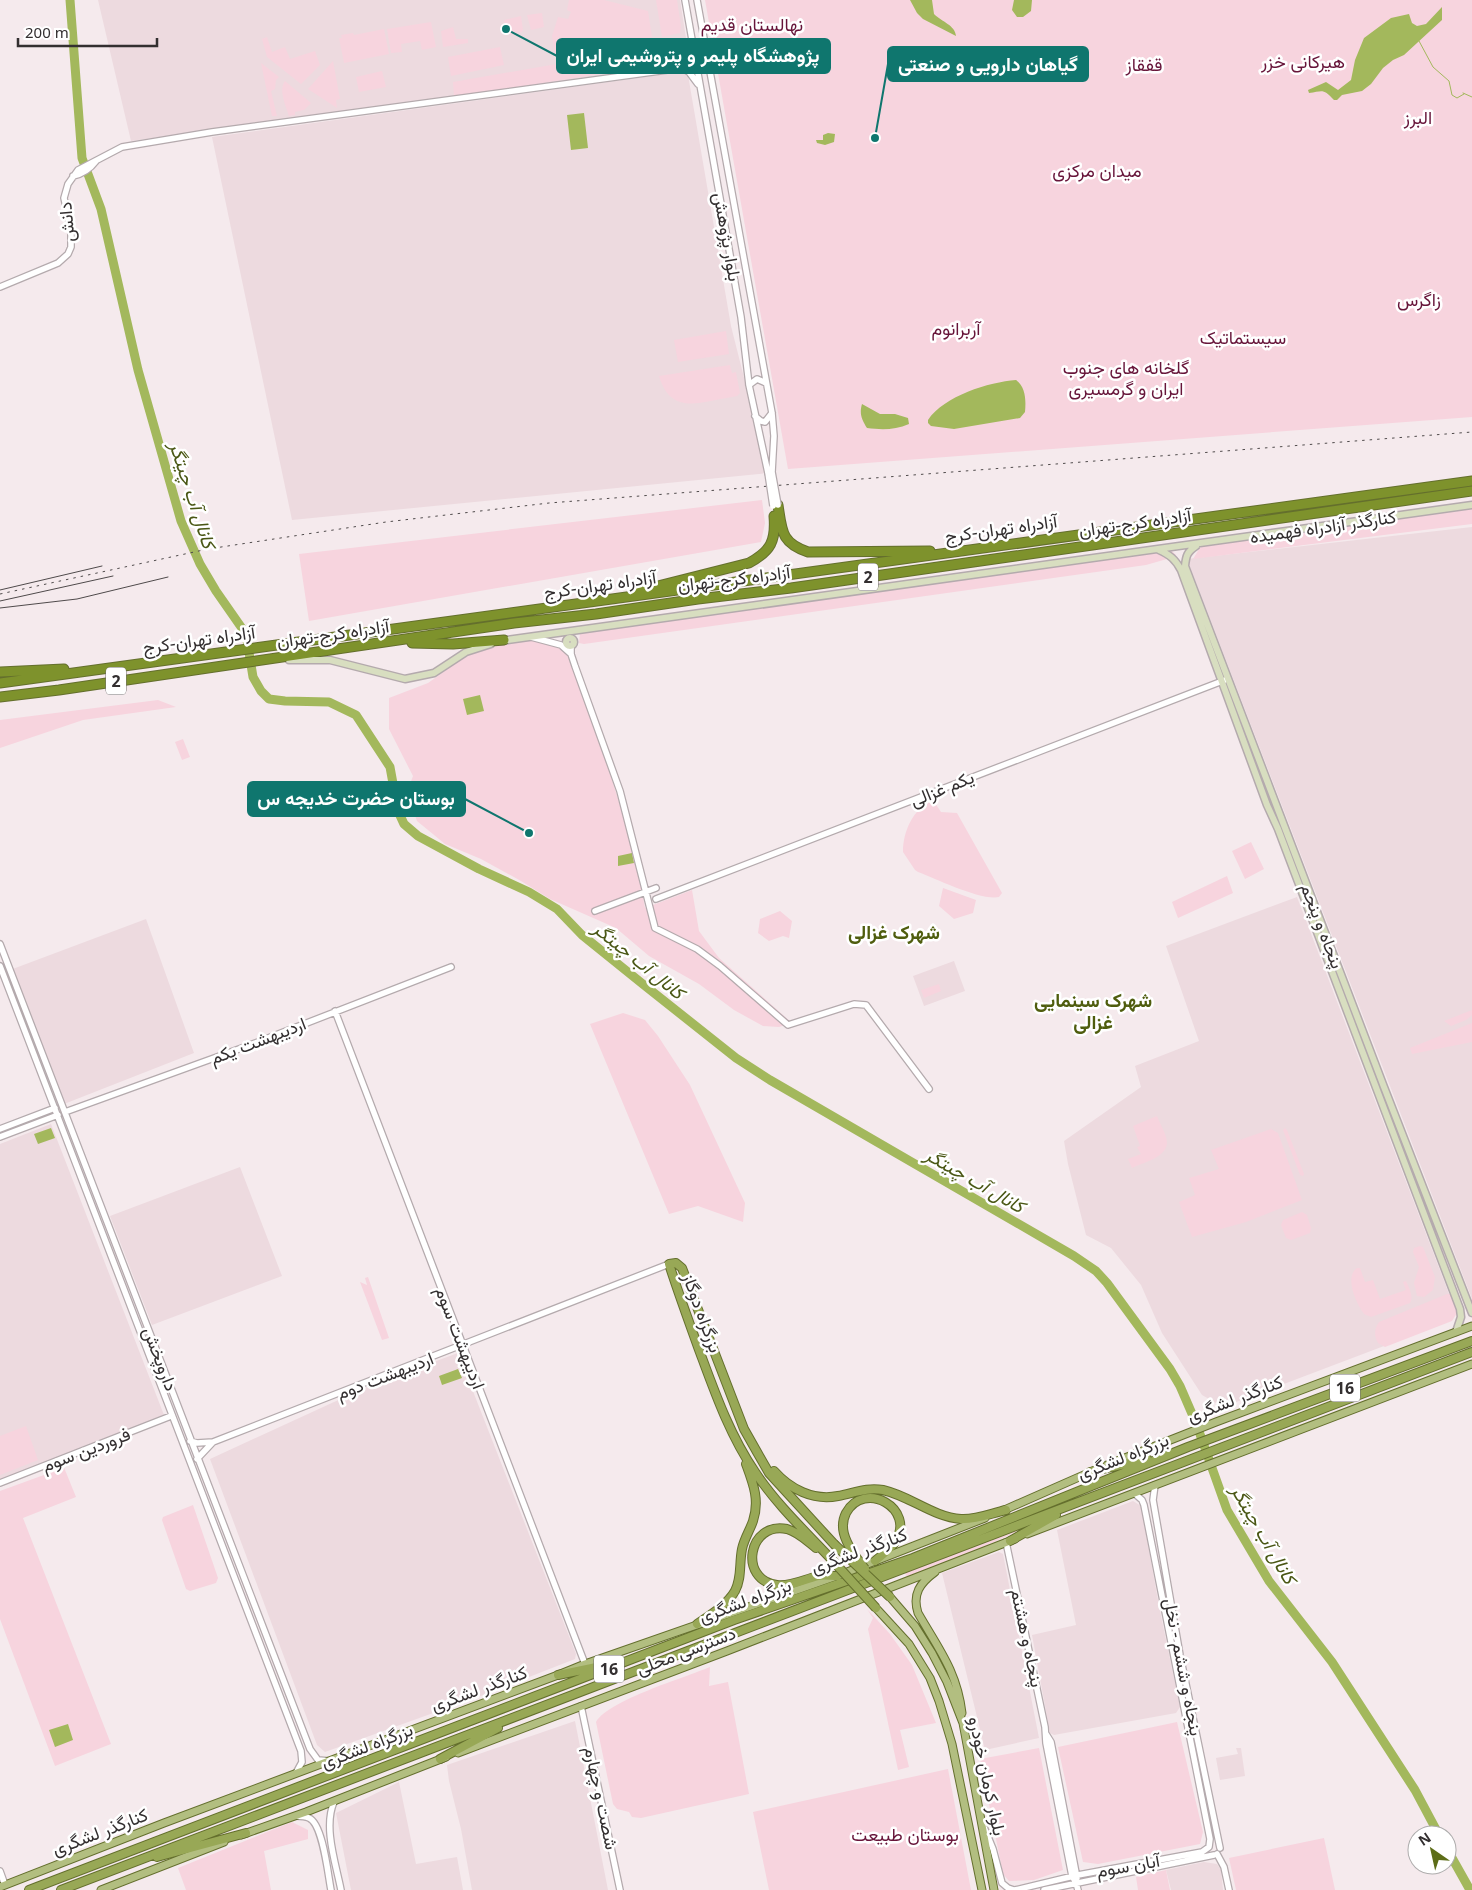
<svg xmlns="http://www.w3.org/2000/svg" width="1472" height="1890" font-family="'Noto Sans',Vazirmatn,sans-serif">
<style>
.built{fill:#eddadf}
.green{fill:#f7d4de}
.water{fill:#a3b85c}
.lines{fill:none;stroke-linecap:round;stroke-linejoin:round}
.stream{stroke:#a3b85c;stroke-width:1}
.river{stroke:#a3b85c;stroke-width:9}
.tertiary-casing{stroke:#b4aaad;stroke-width:8}
.secondary-casing{stroke:#b4aaad;stroke-width:9}
.primary-casing{stroke:#646f2d;stroke-width:9}
.trunk-casing{stroke:#646f2d;stroke-width:10}
.motorway-casing{stroke:#646f2d;stroke-width:11}
.tertiary{stroke:#fff;stroke-width:5.5}
.secondary{stroke:#d8dec0;stroke-width:6}
.primary{stroke:#b2be80;stroke-width:7}
.trunk{stroke:#98a856;stroke-width:8}
.motorway{stroke:#7e922c;stroke-width:9}
.tram{stroke:#4f4a4b;stroke-width:1}
.rail{stroke:#4f4a4b;stroke-width:1;stroke-dasharray:2.5 5;stroke-linecap:butt}
.tertiary-bridge-casing{stroke:#b4aaad;stroke-width:8;stroke-linecap:butt}
.trunk-bridge-casing{stroke:#646f2d;stroke-width:10;stroke-linecap:butt}
.tertiary-bridge{stroke:#fff;stroke-width:5.5}
.trunk-bridge{stroke:#98a856;stroke-width:8}
.labels{text-anchor:middle;stroke-width:5;stroke-linejoin:round;paint-order:stroke}
.shield{fill:#fff;stroke:#706d6e;stroke-width:1}
.shield-label{font-size:16px;font-weight:bold;fill:#332f30}
.park-label{font-size:18px;fill:#67153a;stroke:#fff}
.street-label{font-size:18px;fill:#332f30;stroke:#fff}
.water-label{font-size:19px;font-style:italic;fill:#4a5715;stroke:#fff}
.neighbourhood-label{font-size:19px;font-weight:bold;fill:#4f5d0e;stroke:#fff}
.leader{fill:none;stroke:#0f766e;stroke-width:2}
.callout-dot{fill:#0f766e;stroke:#fff;stroke-width:2}
.callout{fill:#0f766e;stroke:#0f766e;stroke-width:2}
.callout-label{font-size:19px;text-anchor:middle;font-weight:bold;fill:#fff}
</style>
<rect width="100%" height="100%" fill="#f5eaed"/>
<path class="built" d="M98,0H680L689,57L682,65L131,141Z
M681,72L688,75L731,326L768,473L292,520L212,137Z
M1472,527V1299L1187,559Z
M1297,897L1456,1312L1450,1321L1223,1407L1202,1395L1162,1333L1141,1285L1111,1248L1086,1235L1068,1164L1064,1141L1141,1087L1135,1066L1199,1041L1166,946Z
M146,919L194,1053L64,1104L10,970Z
M954,961L965,991L924,1006L913,976Z
M51,1124L164,1415L0,1481V1144Z
M240,1167L282,1276L152,1325L110,1216Z
M458,1353L576,1654L575,1659L486,1694L375,1398L486,1694L325,1752L317,1745L210,1459L371,1385Z
M1133,1501L1141,1506L1160,1611L1180,1707L1176,1713L1054,1735L1050,1733L1032,1635L1076,1625L1057,1530Z
M999,1552L1003,1554L1039,1738L985,1750L942,1573Z
M575,1721L608,1890H472L461,1829L449,1781L447,1765Z
M1236,1748H1241L1245,1776L1220,1780L1216,1758L1238,1754Z
M399,1782L416,1864L457,1857L463,1890H351L336,1813Z
M1204,1862L1217,1864L1221,1870L1223,1890H1171L1166,1870Z"/>
<path class="green" d="M569,0H604L648,11L652,37L555,55L552,36L558,17L568,19L571,12L567,10Z
M656,0H677L681,26L680,33L662,37Z
M705,0H1472V417L788,469Z
M542,13L544,27L531,30L527,15Z
M521,16L523,30L522,32L510,35L507,33L504,20Z
M431,22L436,47L422,50L420,41L401,44L402,52L391,53L387,29Z
M453,27L456,39H468V43L443,47L441,31Z
M384,29L389,54L344,63L339,38H342L341,35L353,33L354,35Z
M267,37L272,52L285,47L290,59L315,51L320,65L301,84L267,57L262,39Z
M500,47L504,65L451,76L448,57Z
M654,47L657,65L454,97L453,82Z
M333,61L340,99L336,100L337,108L308,89Z
M261,63L279,77L276,80L275,89L271,91L277,116H272Z
M382,71L386,87L359,92L356,77Z
M285,81L311,103L304,110L295,112V115L289,116C286,106 278,90 285,81Z
M726,331L729,354L678,362L674,340Z
M730,365L732,373L736,372L740,393L737,396L732,397C700,402 671,416 659,376Z
M762,500L765,523L761,542L309,621L299,554Z
M1472,509V524L1193,559L1199,549L1202,546Z
M1172,551L1176,555L1174,557L1146,565L584,644L579,643L580,633L584,631Z
M521,640C541,641 552,640 568,654C597,737 630,820 645,908L692,890L699,931L719,958L792,1023L779,1027L763,1026L734,1010L699,984L649,956L616,928L550,899L521,881L481,859L445,844L417,821L407,792L413,776L389,729V698L428,683L466,656L508,642Z
M158,700L176,707L83,720L0,748V720Z
M183,739L190,757L182,760L175,742Z
M933,800L941,812L957,813L1002,893L999,897C981,901 937,879 918,872L915,870L903,852C903,831 913,809 933,800Z
M1251,842L1264,869L1245,879L1232,851Z
M1227,876L1233,893L1178,918L1172,902Z
M943,888L976,900L973,913L954,919L939,906Z
M780,911L792,921L789,938L783,936L769,941L758,933L760,919Z
M939,984L941,991L924,998L921,990Z
M1472,1010V1015L1466,1020L1451,1026L1444,1021Z
M623,1013L645,1020L658,1036L690,1085L745,1203L743,1222L698,1206L669,1214L590,1024Z
M1472,1023V1042L1412,1054L1410,1048Z
M1157,1116C1160,1124 1167,1135 1167,1143C1166,1158 1142,1163 1132,1168L1128,1159L1141,1154L1137,1147L1140,1146L1133,1126Z
M1285,1128L1287,1130L1304,1174L1303,1176L1300,1175L1283,1130Z
M1271,1129L1278,1133L1302,1200L1246,1222L1192,1237L1179,1202L1195,1195L1189,1178L1219,1169L1211,1150Z
M1302,1212L1307,1215L1311,1228L1310,1233L1291,1240L1286,1238L1281,1225L1283,1220Z
M1420,1246L1423,1247L1435,1277L1433,1290L1424,1297L1417,1296L1414,1283L1419,1267L1413,1252L1414,1248Z
M1357,1268H1360L1365,1282L1373,1280L1380,1299L1406,1290L1403,1282L1406,1281C1409,1288 1414,1296 1410,1303L1371,1317L1364,1314C1356,1303 1344,1277 1357,1268Z
M368,1277L389,1338L382,1340L360,1282L367,1285L365,1278Z
M1447,1294H1451L1457,1313L1452,1321L1385,1347L1378,1343C1374,1336 1374,1329 1379,1322Z
M26,1426L38,1460L0,1475V1436Z
M63,1465L76,1497L23,1518L111,1744L55,1766L0,1619V1491L55,1471Z
M193,1505L218,1578L216,1583L190,1591L186,1589L162,1520L163,1517Z
M1057,1513L977,1550L907,1577L905,1573Z
M867,1609L890,1634L912,1665L936,1723L900,1730L909,1767L898,1770L868,1629L873,1618Z
M710,1667L709,1686L728,1682L749,1794L641,1818L632,1817L629,1812L617,1809L613,1804L596,1722C609,1700 684,1678 710,1667Z
M1177,1722L1203,1832L1200,1844L1098,1864L1083,1862L1058,1747Z
M1039,1748L1063,1870L1034,1880L1009,1881L1003,1874L980,1759Z
M948,1769L971,1890H769L753,1812Z
M292,1822L308,1830V1839L264,1851L271,1890H186L178,1868Z
M1324,1838L1335,1890H1236L1229,1858Z
M1166,1870L1170,1890H1138L1136,1877Z"/>
<path class="water" d="M910,0H932L934,14C942,22 955,25 956,36L923,19L917,13Z
M1014,0H1032L1031,11L1023,17H1017L1012,10Z
M1442,7V20L1404,55L1393,60L1383,68L1371,84L1362,91L1342,95L1337,100H1334C1323,88 1323,91 1309,93L1308,90L1326,82L1338,90L1351,80L1355,60L1364,38L1391,18L1409,14L1412,23L1417,26L1426,24Z
M584,113L588,148L571,150L567,115Z
M828,133L835,134L834,142L825,145L817,143L816,140H823V135Z
M1016,380C1026,387 1026,401 1025,412L1020,418L954,429L931,426L928,423V420C944,396 989,382 1016,380Z
M862,404L880,414H895L908,418L909,424C895,430 882,430 867,428C862,420 859,414 862,404Z
M480,695L484,711L467,715L463,699Z
M632,853L634,863L618,866V856Z
M51,1128L55,1138L38,1144L34,1134Z
M458,1369L462,1378L442,1385L439,1376Z
M68,1724L73,1740L55,1747L49,1730Z"/>
<g class="lines">
<path class="stream" d="M1419,41L1433,67L1449,81L1452,95L1457,98L1464,94
M1463,93L1472,97"/>
<path class="river" d="M70,0L82,158L101,209L138,370L181,521L200,564L216,591L246,634L253,677L261,691L269,699L285,701L329,702L356,715L390,767L398,811L404,824L418,836L479,869L529,892L557,909L582,935L644,985L736,1058L770,1080L1074,1256L1096,1271L1107,1283L1170,1369L1180,1386L1196,1423L1227,1510L1269,1581L1332,1662L1415,1790L1439,1835
M1447,1849L1470,1890"/>
<defs>
<path id="tertiary" d="M685,0L741,317L749,385L768,473
M697,0L772,413L774,436L772,472
M682,68L689,72L698,84
M73,176C82,174 90,169 96,161
M0,287L58,263L68,254L71,247V230L64,198L68,184L78,170L122,147L212,132L682,68L691,62L694,53
M749,385L757,379L766,383
M755,416L761,421L765,422L772,413
M531,637L561,645L571,654
M571,647V654L575,666L620,791L655,928L697,949L720,966L788,1025L854,1004L866,1005L929,1089
M656,899L1225,680
M595,911L656,888
M0,944L310,1749L318,1760L330,1761
M0,966L301,1751L302,1762L296,1773
M335,1011L585,1664
M65,1112L250,1045L451,967
M0,1129L55,1108
M0,1137L58,1115
M190,1441L197,1443L213,1442
M197,1459L213,1442L669,1264
M0,1483L171,1416
M1155,1485L1153,1500L1180,1655L1220,1848
M1006,1542L1045,1727L1046,1743L1072,1876L1076,1883L1078,1890
M581,1706L620,1890
M1046,1734L1051,1742L1077,1878
M334,1802C323,1827 336,1864 341,1890
M296,1816C300,1816 305,1816 309,1818C323,1824 328,1875 331,1890
M984,1827L993,1849L1002,1883L1008,1888L1014,1890
M1217,1854L1224,1867L1229,1890
M0,1871L5,1885
M1015,1890L1078,1875L1202,1852L1209,1847L1210,1839L1144,1505L1142,1500L1134,1493
M1044,1890L1214,1855"/>
<path id="secondary" d="M1196,546C1187,552 1186,556 1185,566L1384,1087L1472,1313
M1159,550C1170,555 1175,559 1181,570L1267,805L1278,829L1460,1309L1461,1317L1456,1332
M566 642a4 4 0 1 1 8 0a4 4 0 1 1-8 0Z
M500,641L1472,505
M289,660H330L405,679L434,673L466,652L491,644"/>
<path id="primary" d="M1107,1465L1216,1422L1472,1326
M1002,1511L1095,1470
M1027,1534L1472,1364
M935,1572C920,1583 912,1594 918,1613C938,1648 957,1671 962,1713
M890,1597L915,1626L932,1653L947,1682L963,1723L994,1890
M876,1608L909,1644L930,1678L939,1701L952,1744L982,1890
M458,1753L727,1651L1015,1539
M241,1835L306,1812L446,1757
M0,1887L164,1823L558,1675L585,1664L837,1576L985,1518
M101,1890L224,1842"/>
<path id="trunk" d="M774,1471C790,1489 813,1501 838,1496C854,1493 867,1487 883,1490C910,1496 933,1517 961,1519C976,1520 992,1513 1006,1510
M1090,1472L1147,1459
M1010,1541L1056,1515
M816,1548C807,1541 798,1532 787,1529C748,1521 738,1580 777,1585C790,1587 805,1579 818,1576C824,1575 831,1576 837,1576
M853,1553C845,1540 839,1527 846,1513C864,1479 917,1509 895,1542C890,1550 882,1555 875,1561
M833,1561C807,1533 777,1505 755,1472C729,1434 714,1390 698,1347C688,1319 678,1292 669,1264L676,1263L682,1268L744,1429L757,1452L769,1473L834,1544
M697,1624C710,1615 727,1605 735,1591C742,1578 739,1564 742,1549C744,1539 750,1530 753,1521C760,1500 753,1483 746,1464
M558,1675L611,1664
M440,1759L498,1728
M157,1857L246,1833
M29,1890L734,1620L913,1558L1188,1447L1472,1341
M61,1890L1472,1352"/>
<path id="motorway" d="M778,505C782,531 781,543 808,552L930,551
M634,592L749,563C771,551 776,541 774,516
M412,643L453,644L504,640
M0,672L64,669
M0,683L1472,481
M0,697L59,690L514,623L596,614L698,599L791,588L1472,491"/>
</defs>
<use href="#tertiary" class="tertiary-casing"/>
<use href="#secondary" class="secondary-casing"/>
<use href="#primary" class="primary-casing"/>
<use href="#trunk" class="trunk-casing"/>
<use href="#motorway" class="motorway-casing"/>
<use href="#tertiary" class="tertiary"/>
<use href="#secondary" class="secondary"/>
<use href="#primary" class="primary"/>
<use href="#trunk" class="trunk"/>
<use href="#motorway" class="motorway"/>
<path class="tram" d="M0,590L102,566
M0,601L113,576
M0,608L77,599L168,577"/>
<path class="rail" d="M0,594L208,549L386,522L549,503L1472,432"/>
<defs>
<path id="tertiary-bridge" d="M772,472L778,505
M768,473L773,506"/>
<path id="trunk-bridge" d="M834,1544L890,1597
M853,1553L865,1569
M833,1561L876,1608"/>
</defs>
<use href="#tertiary-bridge" class="tertiary-bridge-casing"/>
<use href="#trunk-bridge" class="trunk-bridge-casing"/>
<use href="#tertiary-bridge" class="tertiary-bridge"/>
<use href="#trunk-bridge" class="trunk-bridge"/>
</g>
<g class="labels">
<g class="shield">
<rect x="858" y="563.5" width="20" height="27" rx="4"/>
<rect x="106" y="667.5" width="20" height="27" rx="4"/>
<rect x="1330" y="1374.5" width="30" height="27" rx="4"/>
<rect x="594" y="1655.5" width="30" height="27" rx="4"/>
</g>
<g class="shield-label">
<text x="868" y="583">2</text>
<text x="116" y="687">2</text>
<text x="1345" y="1394">16</text>
<text x="609" y="1675">16</text>
</g>
<g class="park-label">
<text x="752" y="31">نهالستان قدیم</text>
<text x="1303" y="68">هیرکانی خزر</text>
<text x="1144" y="71">قفقاز</text>
<text x="1418" y="124">البرز</text>
<text x="1097" y="177">میدان مرکزی</text>
<text x="1419" y="306">زاگرس</text>
<text x="956" y="335">آربرانوم</text>
<text x="1243" y="344">سیستماتیک</text>
<text x="1126" y="374">گلخانه های جنوب<tspan x="1126" dy="21">ایران و گرمسیری</tspan></text>
<text x="905" y="1841">بوستان طبیعت</text>
</g>
<g class="street-label">
<text transform="translate(67 222) rotate(-95)" y="6">دانش</text>
<text transform="translate(727 237) rotate(80)" y="6">بلوار پژوهش</text>
<text transform="translate(1135 523) rotate(-8)" y="6">آزادراه کرج-تهران</text>
<text transform="translate(1323 527) rotate(-8)" y="6">کنارگذر آزادراه فهمیده</text>
<text transform="translate(1001 529) rotate(-8)" y="6">آزادراه تهران-کرج</text>
<text transform="translate(734 579) rotate(-7)" y="6">آزادراه کرج-تهران</text>
<text transform="translate(600 585) rotate(-8)" y="6">آزادراه تهران-کرج</text>
<text transform="translate(333 634) rotate(-8)" y="6">آزادراه کرج-تهران</text>
<text transform="translate(199 640) rotate(-8)" y="6">آزادراه تهران-کرج</text>
<text transform="translate(942 789) rotate(-22)" y="6">یکم غزالی</text>
<text transform="translate(1322 926) rotate(69)" y="6">پنجاه و پنجم</text>
<text transform="translate(258 1041) rotate(-21)" y="6">اردیبهشت یکم</text>
<text transform="translate(702 1313) rotate(70)" y="6">بزرگراه دوگاز</text>
<text transform="translate(460 1338) rotate(69)" y="6">اردیبهشت سوم</text>
<text transform="translate(160 1359) rotate(69)" y="6">داروپخش</text>
<text transform="translate(385 1376) rotate(-21)" y="6">اردیبهشت دوم</text>
<text transform="translate(1235 1399) rotate(-21)" y="6">کنارگذر لشگری</text>
<text transform="translate(86 1450) rotate(-21)" y="6">فروردین سوم</text>
<text transform="translate(1123 1457) rotate(-22)" y="6">بزرگراه لشگری</text>
<text transform="translate(859 1551) rotate(-20)" y="6">کنارگذر لشگری</text>
<text transform="translate(745 1601) rotate(-20)" y="6">بزرگراه لشگری</text>
<text transform="translate(1027 1638) rotate(78)" y="6">پنجاه و هشتم</text>
<text transform="translate(686 1651) rotate(-21)" y="6">دسترسی محلی</text>
<text transform="translate(1183 1667) rotate(79)" y="6">پنجاه و ششم - نخل</text>
<text transform="translate(479 1689) rotate(-20)" y="6">کنارگذر لشگری</text>
<text transform="translate(367 1746) rotate(-21)" y="6">بزرگراه لشگری</text>
<text transform="translate(987 1776) rotate(78)" y="6">بلوار کرمان خودرو</text>
<text transform="translate(601 1798) rotate(78)" y="6">شصت و چهارم</text>
<text transform="translate(100 1832) rotate(-21)" y="6">کنارگذر لشگری</text>
<text transform="translate(1128 1866) rotate(-10)" y="6">آبان سوم</text>
</g>
<g class="water-label">
<text transform="translate(193 495) rotate(72)" y="7">کانال آب چیتگر</text>
<text transform="translate(639 960) rotate(39)" y="7">کانال آب چیتگر</text>
<text transform="translate(975 1180) rotate(30)" y="7">کانال آب چیتگر</text>
<text transform="translate(1264 1534) rotate(60)" y="7">کانال آب چیتگر</text>
</g>
<g class="neighbourhood-label">
<text x="894" y="939">شهرک غزالی</text>
<text x="1093" y="1007">شهرک سینمایی<tspan x="1093" dy="22">غزالی</tspan></text>
</g>
</g>
<path class="leader" d="M506 29L557 56M875 138L888 64M529 833L465 799"/>
<g class="callout-dot">
<circle cx="506" cy="29" r="5"/>
<circle cx="875" cy="138" r="5"/>
<circle cx="529" cy="833" r="5"/>
</g>
<g class="callout">
<rect x="557" y="39" width="273" height="34" rx="5"/>
<rect x="888" y="47" width="200" height="34" rx="5"/>
<rect x="248" y="782" width="217" height="34" rx="5"/>
</g>
<g class="callout-label">
<text x="693" y="62">پژوهشگاه پلیمر و پتروشیمی ایران</text>
<text x="988" y="71">گیاهان دارویی و صنعتی</text>
<text x="356" y="805">بوستان حضرت خدیجه س</text>
</g>
<g transform="translate(1432 1850) rotate(326)"><circle r="24" fill="#ffffff" stroke="#adacac"/>
<path d="M0-4L9 19L0 12L-9 19Z" fill="#5d6d18"/>
<text y="-8" font-size="14" font-weight="bold" text-anchor="middle" fill="#332f30">N</text>
</g>
<path d="M18 38v8h139v-8" fill="none" stroke="#332f30" stroke-width="2.5"/>
<text x="25" y="38" font-size="15" fill="#332f30" stroke="#ffffff" stroke-width="4" paint-order="stroke">200 m</text>
</svg>
